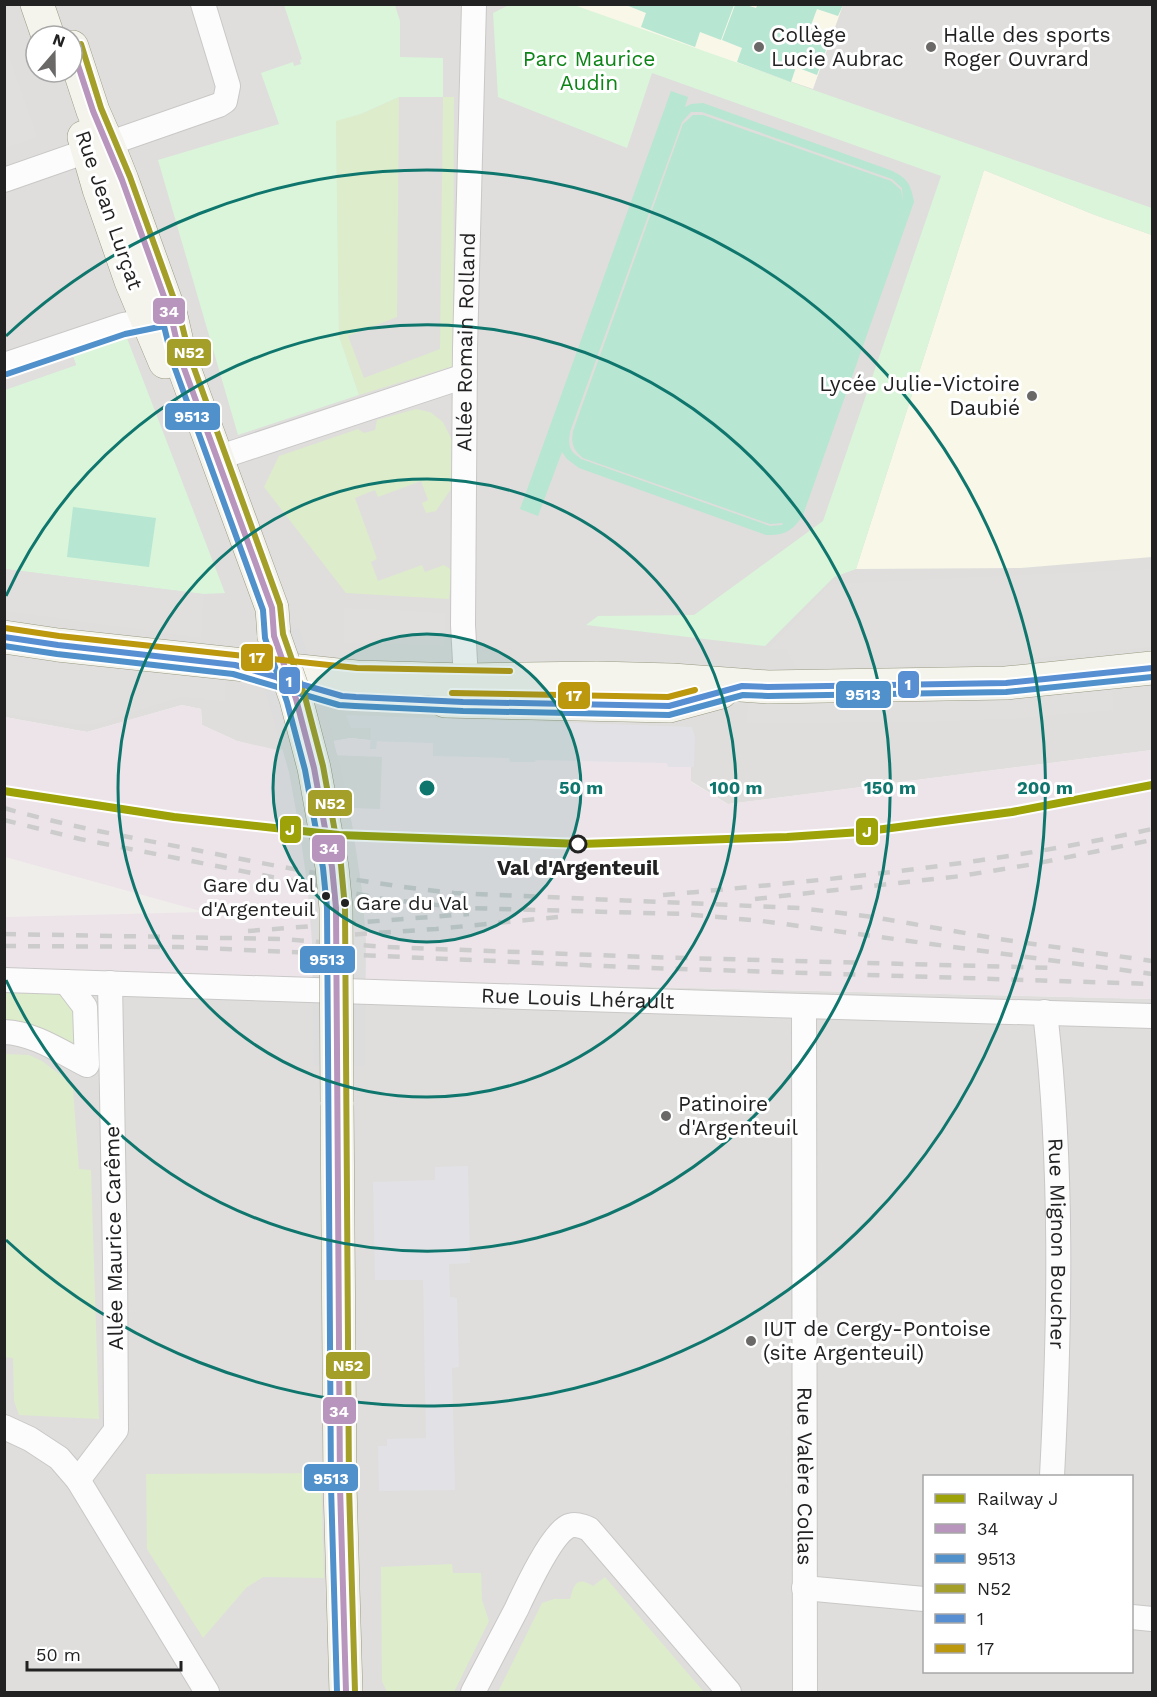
<svg xmlns="http://www.w3.org/2000/svg" width="1157" height="1697" font-family="'Work Sans',sans-serif">
<style>
.residential{fill:#dfdedc;fill-rule:evenodd}
.industrial{fill:#ede4e9}
.education{fill:#f8f7e8}
.grass{fill:#ddeccb}
.park{fill:#daf5da}
.pitch{fill:#b7e6d2;fill-rule:evenodd}
.parking{fill:#e0dfde}
.plaza{fill:#e2e1e5}
.pier{fill:#dedddd}
.lines{fill:none;stroke-linecap:round;stroke-linejoin:round}
.street-casing{stroke:#c9c8c7;stroke-width:26}
.secondary-casing{stroke:#999a82;stroke-width:34}
.street{stroke:#fdfcfc;stroke-width:24}
.secondary{stroke:#f4f4ed;stroke-width:33}
.rail{stroke:#ccc;stroke-width:4.5;stroke-dasharray:12 12;stroke-linecap:butt}
.secondary-bridge-casing{stroke:#999a82;stroke-width:34;stroke-linecap:butt}
.secondary-bridge{stroke:#f4f4ed;stroke-width:33}
.bus-1-casing{stroke:#fff;stroke-width:10}
.bus-2-casing{stroke:#fff;stroke-width:10}
.bus-3-casing{stroke:#fff;stroke-width:10}
.bus-4-casing{stroke:#fff;stroke-width:10}
.bus-5-casing{stroke:#fff;stroke-width:10}
.bus-1{stroke:#b895bc;stroke-width:6}
.bus-2{stroke:#5091cb;stroke-width:6}
.bus-3{stroke:#a39f28;stroke-width:6}
.bus-4{stroke:#588fd2;stroke-width:6}
.bus-5{stroke:#bb980e;stroke-width:6}
.rail-1-casing{stroke:#fff;stroke-width:12}
.rail-1{stroke:#9da208;stroke-width:8}
.ring{fill:none;stroke:#0f766e;stroke-width:3}
.poi-dot{fill:#6a6968;stroke:#fff;stroke-width:2}
.stop-dot{fill:#fff;stroke:#222;stroke-width:3}
.bus-dot{fill:#222;stroke:#fff;stroke-width:2}
.labels{text-anchor:middle;stroke-width:6;stroke-linejoin:round;paint-order:stroke}
.bus-label{font-size:20px;fill:#222;stroke:#fff;text-anchor:end}
.poi-label{font-size:21px;fill:#222;stroke:#fff;text-anchor:start}
.park-label{font-size:21px;fill:#0c8416;stroke:#fff}
.street-label{font-size:21px;fill:#222;stroke:#fff}
.stop-label{font-size:21px;font-weight:bold;fill:#222;stroke:#fff}
.centre{fill:#0f766e;stroke:#fff;stroke-width:3}
.ring-label{font-size:18px;text-anchor:middle;font-weight:bold;fill:#0f766e;stroke:#fff;stroke-width:6;stroke-linejoin:round;paint-order:stroke}
.line-badge{stroke:#fff;stroke-width:2}
.badge-label{font-size:16px;text-anchor:middle;font-weight:bold;fill:#fff}
</style>
<rect width="100%" height="100%" fill="#f0eeeb"/>
<path class="residential" d="M4,5H1152V750L728,804L668,767V754L509,758L451,756L377,741L351,738L278,751L237,741L202,725L201,709L182,705L87,732L5,717ZM36,36H72V72H36Z
M4,969L561,985L1152,999V1692H5ZM924,1476H1132V1672H924Z"/>
<path class="industrial" d="M182,705L201,709L202,725L237,741L278,750L351,738L377,741L451,743V756L510,758V761L529,750L668,754V767H691V782L728,804L1152,750V999L561,985L5,969V917L204,912L5,857V717L87,732Z"/>
<path class="education" d="M563,4L843,5L813,89Z
M984,170L1095,215L1152,235V557L1021,568L856,569Z"/>
<path class="grass" d="M399,97L397,317L348,336L364,378L440,349L443,97H454L453,366L359,395L339,336L336,120L361,114Z
M416,409L430,412L443,422L452,440L451,489L436,511L426,513L422,503L428,500L421,481L378,497L375,490L355,498L377,559L371,562L378,581L422,565L425,572L444,565L452,570L449,599L346,593L264,487L279,456L358,429L364,433L375,430L377,420Z
M5,988L73,994L75,1045L5,1028Z
M5,1054L29,1055L42,1061L61,1075L73,1089L79,1169L91,1170L99,1419L19,1415L14,1401L13,1358L4,1357Z
M321,1473L324,1578L263,1577L246,1588L203,1638L147,1549L146,1474Z
M452,1564L453,1573H481L482,1600L489,1621L454,1692H387L382,1681L381,1567Z
M605,1577L704,1692H498L542,1603L554,1599H570C574,1584 577,1576 593,1586Z"/>
<path class="park" d="M284,5H395L400,21V57L443,58V97H399L361,114L336,121L339,336L359,395L238,435L158,160L279,124L261,73L293,62L294,66L301,64L300,60L302,59Z
M509,5H574L825,94L1152,208V235L1095,215L984,170L856,569L834,577L765,646L586,625L598,616L694,615L823,521L941,176L652,73L627,148L498,97L493,13Z
M125,333L225,593L203,594L5,569L4,390L76,365L71,351Z"/>
<path class="pitch" d="M758,4L843,5L838,16L817,9L810,28L831,36L817,75L796,67L791,82L737,62L742,48L722,40L735,5H746L756,8Z
M626,5V4L734,5L721,40L700,32L695,47L641,27L646,13Z
M671,91L688,97L685,107L691,104L703,103L887,169C905,176 911,182 914,202L803,515C794,530 784,536 766,535L579,468L567,459L562,452L538,516L520,509ZM691,112H702L892,179L902,188L903,202L901,190L891,181L703,115H693L683,124L573,431C571,444 573,450 583,458L770,524L783,523L782,525L770,526L581,459C569,450 568,447 570,432L682,122Z
M73,507L156,518L149,567L67,557Z"/>
<path class="parking" d="M5,45L37,137L5,148H4Z
M71,351L76,365L5,390L4,374Z
M5,569L203,594L201,638L5,611Z
M1152,569V647L1008,661L798,669L786,649H769L830,584Z
M344,608L446,613L444,646L344,643Z
M5,649L226,675L225,701L180,697L96,724H77L5,714Z
M1112,683L1113,710L1022,718L927,722L747,723L748,700Z
M329,755L382,757L380,809L327,807Z"/>
<path class="plaza" d="M346,715L692,727L695,737L694,767H668L667,763L536,760L535,762H510L509,758L433,756V743L377,741L376,749H370L371,728H351Z
M468,1166L470,1263L449,1264L450,1297L457,1298L459,1367L452,1368L455,1490L379,1491L378,1446H387V1439L426,1438L423,1280H375L373,1182L435,1180V1167Z"/>
<path class="pier" d="M299,628L324,704L340,766L352,824L362,890L366,941L365,1066H314L312,942L307,882L299,827L289,772L269,702L250,644Z"/>
<g class="lines">
<defs>
<g id="street">
<path d="M4,180L219,105L225,101L228,86L203,4"/>
<path d="M4,365L123,325L163,318"/>
<path d="M217,458L465,376"/>
<path id="s1" d="M466,680L463,625L465,348L474,4"/>
<path id="s2" d="M4,980L804,1006L1152,1016"/>
<path id="s3" d="M804,1006L805,1692"/>
<path id="s4" d="M1045,1012C1063,1165 1060,1324 1052,1476"/>
<path d="M4,1032C34,1033 61,1052 87,1065L85,1007L66,982"/>
<path d="M4,1427L30,1439L59,1458L78,1480L207,1692"/>
<path d="M78,1480L116,1430L115,1260L110,983"/>
<path d="M804,1588L924,1599"/>
<path d="M1132,1617L1152,1619"/>
<path d="M473,1692C487,1665 502,1637 516,1610C525,1591 550,1537 567,1527C574,1523 582,1526 589,1529L729,1692"/>
</g>
<path id="secondary" d="M37,4L48,36
M72,47L93,111L108,145L122,180L171,316L181,360L272,608L274,636
M84,137L99,189L131,281L165,362
M4,637L58,645L356,677L466,680L597,678L672,680L768,687L1006,683L1152,668
M445,701L669,706L721,692
M337,1102L340,1486L346,1692"/>
</defs>
<use href="#street" class="street-casing"/>
<use href="#secondary" class="secondary-casing"/>
<use href="#street" class="street"/>
<use href="#secondary" class="secondary"/>
<path class="rail" d="M4,808C69,827 135,838 201,851C285,868 369,884 454,893L800,908L873,917L999,939L1152,961
M4,820L80,839L383,899L465,908L684,914L762,921L1152,974
M663,895C827,880 991,865 1152,829
M755,899L961,876L1034,864L1152,840
M248,931L469,914
M4,934L282,939L385,947L648,957L1054,968
M331,936L436,929L558,917
M4,946L179,947L650,968L1152,984"/>
<defs>
<path id="secondary-bridge" d="M274,636L296,699L314,768L332,867L336,908L337,1102"/>
</defs>
<use href="#secondary-bridge" class="secondary-bridge-casing"/>
<use href="#secondary-bridge" class="secondary-bridge"/>
<defs>
<path id="bus-1" d="M72,47L93,111L122,180L171,316L181,360L272,608L274,636L296,699L314,768L332,867L336,908L340,1486L346,1692"/>
<path id="bus-2" d="M7,374L125,334L164,326L173,363L263,610L265,638L287,702L305,770L323,868L327,908L331,1486L337,1692
M4,646L57,654L233,674L339,705L355,706L463,711L669,715L743,695L768,696L1006,692L1152,677"/>
<path id="bus-3" d="M81,44L101,108L130,177L179,313L190,357L280,605L283,634L305,697L323,766L341,865L345,908L349,1486L355,1692"/>
<path id="bus-4" d="M4,637L58,645L235,665L342,696L356,697L463,702L669,706L742,686L768,687L1006,683L1152,668"/>
<path id="bus-5" d="M5,628L59,636L357,668L510,671
M452,693L668,697L695,690"/>
</defs>
<use href="#bus-1" class="bus-1-casing"/>
<use href="#bus-2" class="bus-2-casing"/>
<use href="#bus-3" class="bus-3-casing"/>
<use href="#bus-4" class="bus-4-casing"/>
<use href="#bus-5" class="bus-5-casing"/>
<use href="#bus-1" class="bus-1"/>
<use href="#bus-2" class="bus-2"/>
<use href="#bus-3" class="bus-3"/>
<use href="#bus-4" class="bus-4"/>
<use href="#bus-5" class="bus-5"/>
<defs>
<path id="rail-1" d="M4,791L174,817L339,835L581,844L787,837L861,832L1012,812L1152,785"/>
</defs>
<use href="#rail-1" class="rail-1-casing"/>
<use href="#rail-1" class="rail-1"/>
</g>
<circle cx="427" cy="788" r="154" fill="#0f766e" fill-opacity=".12"/>
<g class="ring">
<circle cx="427" cy="788" r="154"/>
<circle cx="427" cy="788" r="309"/>
<path d="M6 596A463 463 0 1 1 6 980"/>
<path d="M6 336A618 618 0 1 1 6 1240"/>
</g>
<g class="poi-dot">
<circle cx="759" cy="47" r="6"/>
<circle cx="931" cy="47" r="6"/>
<circle cx="1032" cy="396" r="6"/>
<circle cx="666" cy="1116" r="6"/>
<circle cx="751" cy="1341" r="6"/>
</g>
<circle class="stop-dot" cx="578" cy="844" r="8"/>
<g class="bus-dot">
<circle cx="326" cy="896" r="5"/>
<circle cx="345" cy="903" r="5"/>
</g>
<g class="labels">
<g class="bus-label">
<text x="315" y="892">Gare du Val<tspan x="315" dy="24">d'Argenteuil</tspan></text>
<text x="356" y="910" text-anchor="start">Gare du Val</text>
</g>
<g class="poi-label">
<text x="771" y="42">Collège<tspan x="771" dy="24">Lucie Aubrac</tspan></text>
<text x="943" y="42">Halle des sports<tspan x="943" dy="24">Roger Ouvrard</tspan></text>
<text x="1020" y="391" text-anchor="end">Lycée Julie-Victoire<tspan x="1020" dy="24">Daubié</tspan></text>
<text x="678" y="1111">Patinoire<tspan x="678" dy="24">d'Argenteuil</tspan></text>
<text x="763" y="1336">IUT de Cergy-Pontoise<tspan x="763" dy="24">(site Argenteuil)</tspan></text>
</g>
<g class="park-label">
<text x="589" y="66">Parc Maurice<tspan x="589" dy="24">Audin</tspan></text>
</g>
<g class="street-label">
<text transform="translate(109 210) rotate(71)" y="7">Rue Jean Lurçat</text>
<text dy="7" stroke="none"><textPath href="#s1" startOffset="338">Allée Romain Rolland</textPath></text>
<text dy="7" stroke="none"><textPath href="#s2" startOffset="574">Rue Louis Lhérault</textPath></text>
<text transform="translate(114 1238) rotate(-91)" y="7">Allée Maurice Carême</text>
<text dy="7" stroke="none"><textPath href="#s4" startOffset="232">Rue Mignon Boucher</textPath></text>
<text dy="7" stroke="none"><textPath href="#s3" startOffset="470">Rue Valère Collas</textPath></text>
</g>
<g class="stop-label">
<text x="578" y="875">Val d'Argenteuil</text>
</g>
</g>
<circle cx="427" cy="788" r="9" class="centre"/>
<g class="ring-label">
<text x="581" y="794">50 m</text>
<text x="736" y="794">100 m</text>
<text x="890" y="794">150 m</text>
<text x="1045" y="794">200 m</text>
</g>
<g class="line-badge">
<rect x="152" y="297" width="34" height="28" rx="6" fill="#b895bc"/>
<rect x="166" y="338" width="46" height="29" rx="6" fill="#a39f28"/>
<rect x="164" y="402" width="57" height="29" rx="6" fill="#5091cb"/>
<rect x="240" y="643" width="34" height="29" rx="6" fill="#bb980e"/>
<rect x="278" y="666" width="23" height="29" rx="6" fill="#588fd2"/>
<rect x="897" y="670" width="23" height="29" rx="6" fill="#588fd2"/>
<rect x="835" y="680" width="57" height="29" rx="6" fill="#5091cb"/>
<rect x="557" y="681" width="34" height="29" rx="6" fill="#bb980e"/>
<rect x="307" y="789" width="46" height="28" rx="6" fill="#a39f28"/>
<rect x="279" y="815" width="23" height="29" rx="6" fill="#9da208"/>
<rect x="855" y="817" width="24" height="29" rx="6" fill="#9da208"/>
<rect x="311" y="834" width="35" height="29" rx="6" fill="#b895bc"/>
<rect x="299" y="945" width="57" height="29" rx="6" fill="#5091cb"/>
<rect x="325" y="1351" width="46" height="29" rx="6" fill="#a39f28"/>
<rect x="322" y="1396" width="35" height="29" rx="6" fill="#b895bc"/>
<rect x="303" y="1463" width="56" height="29" rx="6" fill="#5091cb"/>
</g>
<g class="badge-label">
<text x="169" y="317">34</text>
<text x="189" y="358">N52</text>
<text x="192" y="422">9513</text>
<text x="257" y="663">17</text>
<text x="289" y="687">1</text>
<text x="908" y="690">1</text>
<text x="863" y="700">9513</text>
<text x="574" y="701">17</text>
<text x="330" y="809">N52</text>
<text x="290" y="835">J</text>
<text x="867" y="837">J</text>
<text x="329" y="854">34</text>
<text x="327" y="965">9513</text>
<text x="348" y="1371">N52</text>
<text x="339" y="1417">34</text>
<text x="331" y="1484">9513</text>
</g>
<rect width="1157" height="1697" fill="none" stroke="#222222" stroke-width="12"/>
<rect x="923" y="1475" width="210" height="198" fill="#ffffff" stroke="#a7a7a7" stroke-width="1.5"/>
<rect x="935" y="1494" width="30" height="9" fill="#9da208" stroke="#a7a7a7" stroke-width="1.5"/>
<text x="977" y="1505" font-size="18" fill="#222222">Railway J</text>
<rect x="935" y="1524" width="30" height="9" fill="#b895bc" stroke="#a7a7a7" stroke-width="1.5"/>
<text x="977" y="1535" font-size="18" fill="#222222">34</text>
<rect x="935" y="1554" width="30" height="9" fill="#5091cb" stroke="#a7a7a7" stroke-width="1.5"/>
<text x="977" y="1565" font-size="18" fill="#222222">9513</text>
<rect x="935" y="1584" width="30" height="9" fill="#a39f28" stroke="#a7a7a7" stroke-width="1.5"/>
<text x="977" y="1595" font-size="18" fill="#222222">N52</text>
<rect x="935" y="1614" width="30" height="9" fill="#588fd2" stroke="#a7a7a7" stroke-width="1.5"/>
<text x="977" y="1625" font-size="18" fill="#222222">1</text>
<rect x="935" y="1644" width="30" height="9" fill="#bb980e" stroke="#a7a7a7" stroke-width="1.5"/>
<text x="977" y="1655" font-size="18" fill="#222222">17</text>
<g transform="translate(54 54) rotate(20)"><circle r="28" fill="#ffffff" stroke="#a7a7a7" stroke-width="1.5"/>
<path d="M0-4.5L10 22L0 15L-10 22Z" fill="#6a6968"/>
<text y="-9" font-size="16" font-weight="bold" text-anchor="middle" fill="#222222">N</text>
</g>
<path d="M27 1661v9h154v-9" fill="none" stroke="#222222" stroke-width="3"/>
<text x="36" y="1661" font-size="18" fill="#222222" stroke="#ffffff" stroke-width="4.5" paint-order="stroke">50 m</text>
</svg>
